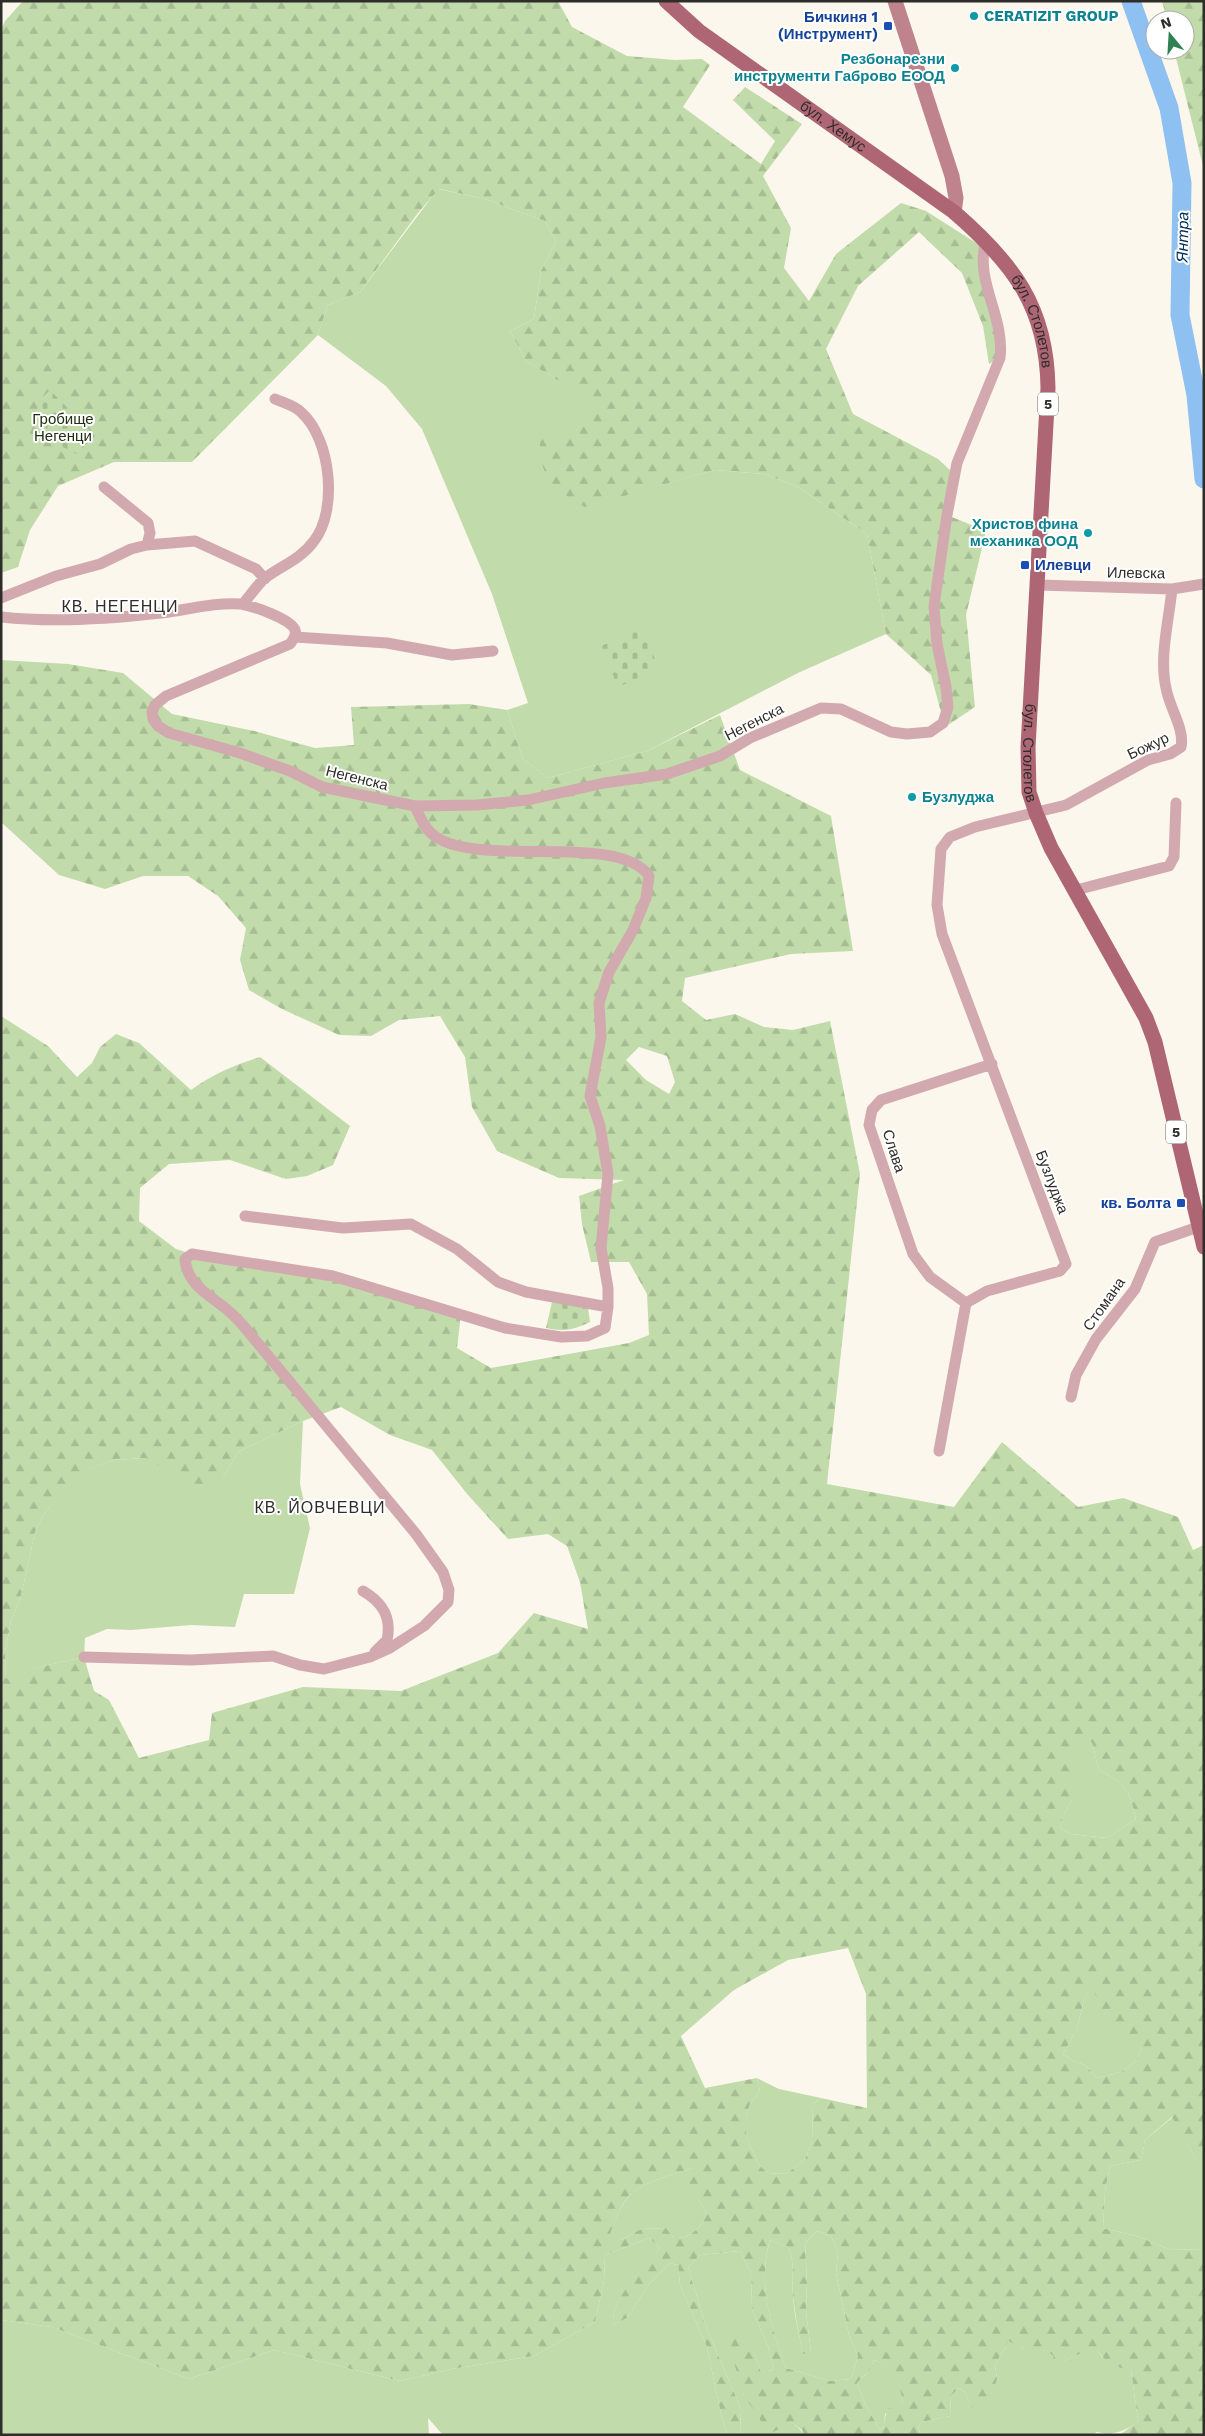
<svg xmlns="http://www.w3.org/2000/svg" width="1205" height="2436" font-family="'Work Sans',sans-serif">
<style>
.grass{fill:#c1dbaa}
.forest{fill:url(#forest-firs);fill-rule:evenodd}
.cemetery{fill:url(#cemetery-stones)}
.lines{fill:none;stroke-linecap:round;stroke-linejoin:round}
.river{stroke:#8fc0f2;stroke-width:19}
.minor{stroke:#d3a9b0;stroke-width:11}
.secondary{stroke:#bf838d;stroke-width:15}
.primary{stroke:#af6674;stroke-width:15}
.culture-dot{fill:#0f9aa8;stroke:#fff;stroke-width:2}
.transit-dot{fill:#1a4fb4;stroke:#fff;stroke-width:2}
.labels{text-anchor:middle;stroke-width:4;stroke-linejoin:round;paint-order:stroke}
.shield{fill:#fff;stroke:#6d6c69;stroke-width:1}
.shield-label{font-size:14px;font-weight:bold;fill:#2e2d29}
.culture-label{font-size:15px;font-weight:bold;fill:#0d838f;stroke:#fff;text-anchor:start}
.transit-label{font-size:15px;font-weight:bold;fill:#164399;stroke:#fff;text-anchor:end}
.street-label{font-size:15px;fill:#2e2d29;stroke:#fff}
.park-label{font-size:15px;fill:#213010;stroke:#fff}
.water-label{font-size:16px;font-style:italic;fill:#002e55;stroke:#fff}
.neighbourhood-label{font-size:16px;letter-spacing:1px;fill:#2e2d29;stroke:#fff}
</style>
<defs>
<pattern id="forest-firs" width="22" height="20" patternUnits="userSpaceOnUse" patternTransform="scale(1.25)"><rect width="22" height="20" fill="#c1dbaa"/><path d="M5 1l3.5 6h-7zM16 11l3.5 6h-7z" fill="#a6bc92"/></pattern>
<pattern id="cemetery-stones" width="16" height="16" patternUnits="userSpaceOnUse" patternTransform="scale(1.25)"><rect width="16" height="16" fill="#c1dbaa"/><path d="M2 7V4a2 2 0 0 1 4 0v3zM10 15v-3a2 2 0 0 1 4 0v3z" fill="#a6bc92"/></pattern>
</defs>
<rect width="100%" height="100%" fill="#fcf7ec"/>
<path class="grass" d="M438,189L485,199L545,221L556,241L541,271L534,319L510,331L526,361L595,402L576,431L654,487L715,470L764,474L798,487L867,534L886,634L800,672L647,751L548,778L523,759L507,710L528,703L492,594L422,429L386,386L318,335L328,305L360,292Z
M303,1421L300,1484L310,1528L294,1594H244L235,1627L191,1625L131,1630L107,1629L85,1638L84,1657L44,1666L6,1680L5,1652L11,1621L21,1596L35,1532L44,1514L80,1471L114,1460L146,1458L223,1478L238,1452Z
M1084,1736L1092,1743L1099,1770C1126,1784 1129,1789 1136,1819L1107,1838L1071,1834L1060,1828L1063,1816L1072,1800V1745Z
M1093,1987L1135,2037L1141,2049C1135,2070 1116,2074 1097,2078L1085,2065L1073,2061L1063,2054L1077,2029L1084,1999Z
M757,2078L779,2089L821,2098L813,2104L812,2141L805,2159L786,2174L768,2173L759,2165L746,2137V2116L750,2104L760,2091Z
M1173,2117L1195,2158H1204V2249L1171,2250L1140,2237L1103,2228L1105,2191L1110,2166L1141,2160L1145,2140Z
M693,2168L699,2199L707,2215C698,2230 691,2238 674,2238L666,2228L641,2229L623,2239L607,2244C610,2230 621,2203 631,2194C647,2180 673,2175 693,2168Z
M817,2231L831,2236L838,2252L836,2273L849,2335L858,2356L851,2379L830,2381L786,2368C771,2327 757,2284 770,2240L788,2247C796,2263 791,2279 793,2296C794,2315 799,2334 803,2353L811,2352L806,2311L807,2283L805,2243Z
M649,2238L660,2248C645,2272 611,2294 613,2325L627,2318L651,2282L670,2263L678,2265L680,2285L707,2347L722,2419L728,2435H443L428,2418L429,2435H1V2320L52,2327L189,2379L274,2350L400,2381L452,2369L534,2356L595,2322L604,2281L605,2255Z
M740,2251L751,2273L752,2309L768,2346L774,2370L761,2372L754,2352L741,2383L744,2396C757,2403 800,2423 804,2435H740L741,2409L706,2326L688,2267L700,2255Z
M1009,2341L1023,2349L1036,2348L1049,2352L1054,2357L1064,2361L1087,2350H1097L1102,2357L1131,2370L1138,2421C1127,2431 1112,2436 1097,2432L1092,2435H921L918,2427L922,2422L950,2416L951,2396L959,2388L965,2392L973,2410L997,2379L995,2365Z
M874,2360C895,2368 900,2382 903,2403L885,2414L884,2426L880,2430L865,2404L857,2383L869,2371Z"/>
<path class="forest" d="M23,1H558L572,27L627,56L675,60L702,59L710,65L683,107L761,164L775,141L733,100L745,87L802,124L763,176L791,228L784,268L809,301L836,254L901,203L926,211L984,248L1000,358L989,364L983,326L962,273L919,232L858,286L826,349L853,414L938,459L950,470L947,515L986,531L966,615L975,707L945,727L931,675L886,634L867,534L798,487L764,474L715,470L585,507C553,489 539,478 540,438L576,431L594,402L526,361L510,331L534,319L541,271L556,241L545,221L485,199L439,189L418,213L360,292L328,305L318,335L192,462H114L58,486L30,530L18,567L1,573V30L5,21Z
M1162,1H1204V170L1174,50H1185V20H1167Z
M1,660L68,664L123,673L172,714L254,731L315,748L354,745L351,707L469,704L507,710L523,759L548,778L647,751L720,715L740,770L831,816L853,951L791,954L685,978L682,1001L706,1020L735,1014L764,1027L793,1030L830,1021L860,1174L827,1484L954,1507L1002,1442L1078,1507L1123,1498L1178,1517L1193,1550L1204,1545V2158H1195L1172,2117L1145,2140L1141,2160L1110,2166L1105,2191L1103,2228L1140,2237L1171,2250L1204,2249V2435H1120L1138,2421L1131,2370C1117,2368 1105,2362 1097,2350H1088L1064,2361L1062,2367L1054,2370L1050,2365L1054,2357C1045,2347 1035,2351 1024,2349C1019,2348 1013,2344 1009,2341L995,2365L997,2379L987,2411L973,2410L965,2392L959,2388L951,2396L950,2416L922,2422L918,2427L921,2435H804L802,2430L791,2422L770,2434L744,2396L730,2349L737,2331L754,2352L761,2372L774,2370L768,2346L752,2309L751,2273L740,2251L700,2255L688,2267L706,2326L741,2409L740,2435H728L722,2419L707,2347L680,2285L678,2265L670,2263L651,2282L627,2318L613,2325C611,2294 644,2272 660,2248L649,2238L605,2255L604,2281L595,2322L534,2356L452,2369L400,2381L274,2350L189,2379L52,2327L1,2320V1016L48,1046L77,1077L92,1063L100,1047L116,1034L139,1043L191,1090C213,1074 235,1065 260,1057L350,1126L333,1165L307,1176L286,1179L230,1160L169,1164L140,1188L139,1221L176,1249L192,1254L333,1276L461,1314L457,1348L491,1368L629,1343L649,1335L647,1294L629,1262H591L582,1224L579,1196L624,1180L559,1178L497,1151L472,1107L465,1057L440,1016L399,1020L371,1036L339,1035L282,1009L249,990L240,960L246,928L218,896L188,876H143L105,889L59,875L1,822ZM639,1047L667,1056L675,1082L669,1094L646,1080L626,1060ZM341,1407L390,1435L432,1450L468,1495L508,1539L548,1534L567,1546L580,1582L588,1629L534,1613L498,1653L401,1691L303,1687L212,1713L209,1740L139,1758L109,1700L94,1691L84,1657L44,1666L6,1679L5,1652L11,1621L21,1596L35,1532L44,1514L81,1471L114,1460L146,1458L196,1487L223,1478L238,1452L303,1421ZM1084,1737L1092,1743L1099,1770C1126,1784 1129,1789 1136,1819L1107,1838L1071,1834L1060,1828L1063,1816L1072,1800V1745ZM848,1948L866,1994L867,2108L821,2098L813,2104L812,2141L805,2159L786,2174L768,2173L759,2165L746,2137V2116L750,2104L760,2091L757,2078L705,2088L681,2036L734,1990L788,1960ZM1093,1988C1096,1994 1097,2004 1102,2010C1112,2026 1131,2032 1141,2049C1135,2070 1116,2074 1097,2078L1085,2065L1073,2061L1063,2054L1077,2029L1084,1999ZM693,2168L686,2190L699,2199L707,2215C698,2230 691,2238 674,2238L666,2228L641,2229L623,2239L608,2243C610,2231 621,2202 631,2194C647,2180 673,2175 693,2168ZM817,2231L831,2236L838,2252L836,2273L849,2335L858,2356L851,2379L830,2381L786,2368C771,2327 757,2283 770,2240L788,2247C796,2263 791,2279 793,2296C795,2316 799,2335 803,2354L811,2352L806,2311L807,2283L805,2243ZM874,2360C894,2368 900,2383 903,2403C888,2402 885,2414 884,2426L880,2430L865,2404L857,2383L869,2371Z"/>
<path class="cemetery" d="M50,390L95,436L76,454L48,439L41,399Z
M642,629L659,669L618,687L601,646Z
M552,1302L588,1308L590,1322C574,1330 564,1332 546,1328Z"/>
<g class="lines">
<path class="river" d="M1131,1L1169,108L1182,183L1180,315L1196,395L1204,479"/>
<path class="minor" d="M104,487L148,523L150,533L147,545
M1038,585L1172,589L1204,584
M1,598L56,576L100,564L131,549L147,545L195,541L256,569L265,579
M243,604C250,596 257,585 265,578C281,566 301,559 314,541C338,510 331,440 302,413C296,406 284,403 275,399
M1,617C54,623 109,619 161,613C187,610 215,602 241,604C253,606 291,619 295,630C297,636 293,639 290,644L166,696L155,705L152,712L153,719L158,726L169,733L240,753L290,771L322,787L415,806L477,805L528,800L604,783L667,774L720,756L750,738L821,708L841,709L891,732L907,734L930,732L943,723L948,707L946,687L937,644L934,606L947,515L957,463L1000,358C1005,315 974,282 986,240
M295,637L387,643L452,655L493,651
M1076,890L1169,866L1174,857L1176,803
M245,1216L343,1228L411,1224L457,1249L498,1282L526,1292L608,1307
M966,1303L930,1277L913,1254L869,1125L872,1110L881,1100L992,1064
M1071,1397L1076,1375L1096,1339L1135,1289L1155,1242L1198,1227
M939,1451L966,1303L987,1291L1060,1271L1066,1264L942,934L937,905L941,849L950,837L975,827L1066,805L1148,760L1170,754L1181,747C1185,729 1169,707 1166,688C1159,657 1169,620 1172,589
M363,1591C382,1602 392,1617 387,1640L375,1652
M84,1657L191,1660L273,1656L300,1665L324,1669L370,1657L390,1648L424,1626L448,1602L449,1590L443,1572L416,1534L251,1335C245,1328 239,1320 232,1314C214,1297 187,1287 185,1259L192,1254L333,1276L505,1328L561,1337L587,1336L605,1328L608,1307V1288L601,1248L608,1174L600,1126L590,1096L601,1037L599,1003L609,972L633,930L646,898L649,876C619,832 484,868 436,837C425,830 420,817 415,806"/>
<path class="secondary" d="M895,1L952,176L956,198L954,212"/>
<path class="primary" id="s1" d="M666,1L699,31L954,212C1013,263 1047,307 1048,388L1028,747L1029,792L1036,813L1051,848L1146,1018L1155,1042L1204,1247"/>
</g>
<g class="culture-dot">
<circle cx="974" cy="16" r="5"/>
<circle cx="955" cy="68" r="5"/>
<circle cx="1088" cy="533" r="5"/>
<circle cx="912" cy="797" r="5"/>
</g>
<g class="transit-dot">
<rect x="883" y="21" width="10" height="10" rx="2.5"/>
<rect x="1020" y="560" width="10" height="10" rx="2.5"/>
<rect x="1176" y="1198" width="10" height="10" rx="2.5"/>
</g>
<g class="labels">
<g class="shield">
<rect x="1038" y="392.5" width="20" height="23" rx="4"/>
<rect x="1166" y="1120.5" width="20" height="23" rx="4"/>
</g>
<g class="shield-label">
<text x="1048" y="409">5</text>
<text x="1176" y="1137">5</text>
</g>
<g class="culture-label">
<text x="984" y="21">CERATIZIT GROUP</text>
<text x="945" y="64" text-anchor="end">Резбонарезни<tspan x="945" dy="17">инструменти Габрово ЕООД</tspan></text>
<text x="1078" y="529" text-anchor="end">Христов фина<tspan x="1078" dy="17">механика ООД</tspan></text>
<text x="922" y="802">Бузлуджа</text>
</g>
<g class="transit-label">
<text x="878" y="22">Бичкиня 1<tspan x="878" dy="17">(Инструмент)</tspan></text>
<text x="1035" y="570" text-anchor="start">Илевци</text>
<text x="1171" y="1208">кв. Болта</text>
</g>
<g class="street-label">
<text dy="5" stroke="none"><textPath href="#s1" startOffset="209">бул. Хемус</textPath></text>
<text dy="5" stroke="none"><textPath href="#s1" startOffset="495">бул. Столетов</textPath></text>
<text transform="translate(1136 573) rotate(1)" y="5">Илевска</text>
<text transform="translate(754 722) rotate(-27)" y="5">Негенска</text>
<text transform="translate(1148 746) rotate(-25)" y="5">Божур</text>
<text dy="5" stroke="none"><textPath href="#s1" startOffset="930">бул. Столетов</textPath></text>
<text transform="translate(357 778) rotate(14)" y="5">Негенска</text>
<text transform="translate(894 1151) rotate(72)" y="5">Слава</text>
<text transform="translate(1052 1182) rotate(69)" y="5">Бузлуджа</text>
<text transform="translate(1104 1304) rotate(-55)" y="5">Стомана</text>
</g>
<g class="park-label">
<text x="63" y="424">Гробище<tspan x="63" dy="17">Негенци</tspan></text>
</g>
<g class="water-label">
<text transform="translate(1182 237) rotate(-89)" y="6">Янтра</text>
</g>
<g class="neighbourhood-label">
<text x="120" y="612">КВ. НЕГЕНЦИ</text>
<text x="320" y="1513">КВ. ЙОВЧЕВЦИ</text>
</g>
</g>
<rect width="1205" height="2436" fill="none" stroke="#2e2d29" stroke-width="5"/>
<g transform="translate(1170 35) rotate(342)"><circle r="24" fill="#ffffff" stroke="#ababa9"/>
<path d="M0-4L9 19L0 12L-9 19Z" fill="#2f8152"/>
<text y="-8" font-size="14" font-weight="bold" text-anchor="middle" fill="#2e2d29">N</text>
</g>
</svg>
